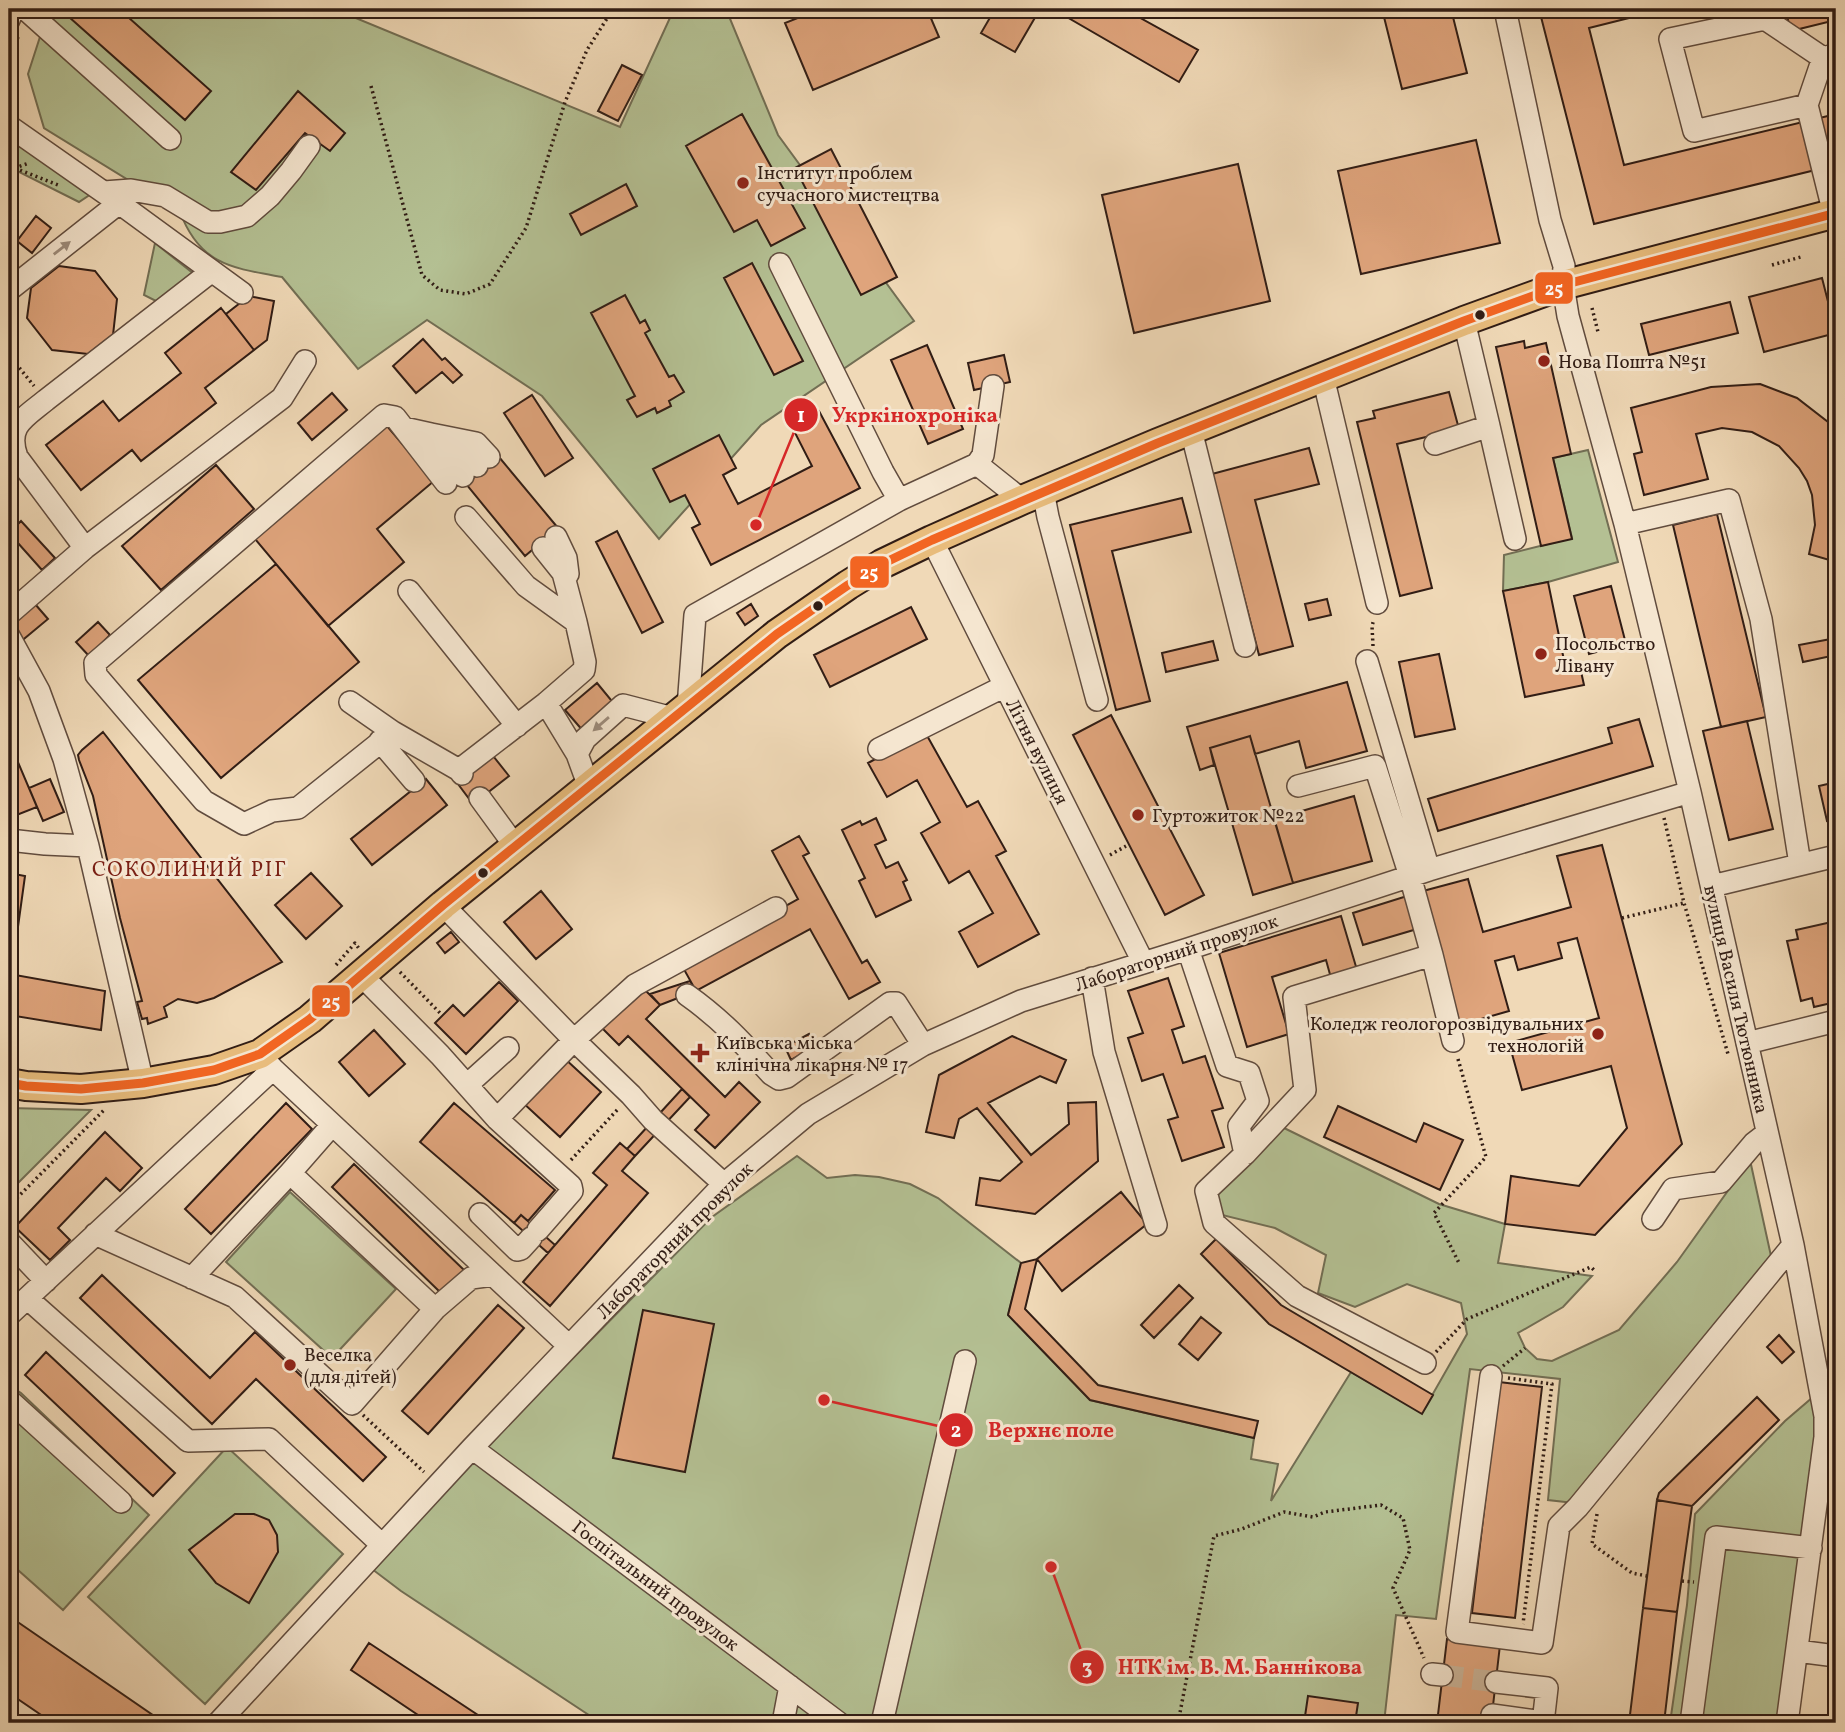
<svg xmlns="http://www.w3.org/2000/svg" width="1845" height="1732" font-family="Vollkorn,serif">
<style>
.green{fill:#b4c093;stroke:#726e54;stroke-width:2}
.building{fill:#dfa47c;stroke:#311d15;stroke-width:2}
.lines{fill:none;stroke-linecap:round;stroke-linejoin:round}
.minor-tunnel{stroke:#cab397;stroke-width:21;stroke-dasharray:21 10;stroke-linecap:butt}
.minor-casing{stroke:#614c3e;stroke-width:24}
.major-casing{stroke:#311d15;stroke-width:32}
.path{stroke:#311d15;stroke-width:3.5;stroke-dasharray:2 3.5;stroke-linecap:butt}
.minor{stroke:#f5e6d0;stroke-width:21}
.major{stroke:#e8bc7c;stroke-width:28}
.bus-1-casing{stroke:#f5e6d0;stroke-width:14}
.bus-1{stroke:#f26522;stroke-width:9}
.oneway{fill:#9d8c7c}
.poi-dot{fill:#8f2418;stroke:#f5e6d0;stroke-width:2.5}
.bus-dot{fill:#311d15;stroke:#f5e6d0;stroke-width:2.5}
.labels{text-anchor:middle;stroke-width:6;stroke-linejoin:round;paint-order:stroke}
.poi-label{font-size:19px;fill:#311d15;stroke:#f5e6d0;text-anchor:start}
.street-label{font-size:19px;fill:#311d15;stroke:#f5e6d0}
.neighbourhood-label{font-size:21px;letter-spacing:2px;fill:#7a1f14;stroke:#f5e6d0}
.leader{fill:none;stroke:#d62828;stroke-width:2.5}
.callout-dot{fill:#d62828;stroke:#f5e6d0;stroke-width:2.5}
.mark-label{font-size:21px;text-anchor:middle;font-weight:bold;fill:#fff}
.callout-label{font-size:21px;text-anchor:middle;font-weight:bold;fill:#d62828;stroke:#f5e6d0;stroke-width:6;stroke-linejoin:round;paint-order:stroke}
.line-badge{stroke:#f5e6d0;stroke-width:2.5}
.badge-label{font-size:19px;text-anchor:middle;font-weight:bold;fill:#fff}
</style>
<rect width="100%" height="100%" fill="#f0d9b7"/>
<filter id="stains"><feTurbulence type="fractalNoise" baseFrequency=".00286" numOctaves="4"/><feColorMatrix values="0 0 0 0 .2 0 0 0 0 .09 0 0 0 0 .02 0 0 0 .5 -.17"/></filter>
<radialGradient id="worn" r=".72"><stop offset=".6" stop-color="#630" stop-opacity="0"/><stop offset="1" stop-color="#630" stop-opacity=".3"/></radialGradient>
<path class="green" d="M49,9H334L620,127L674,9H726L778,135L914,321L761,425L659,539L542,396L427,320L358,369L282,277C232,268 200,265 180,212L44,128L28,74Z
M9,129L97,190L79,202L9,167Z
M155,243L194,274L158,302L144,295Z
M1588,450L1618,562L1548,582L1503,591L1504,555L1572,538L1553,458Z
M9,1108L91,1110L9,1192Z
M1282,1127L1439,1204L1505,1224L1498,1263L1592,1276L1563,1307L1518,1333L1525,1348L1537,1359L1552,1361L1619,1330L1677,1262L1750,1160L1771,1256L1574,1503L1548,1500L1560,1379L1470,1369L1436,1619L1396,1615L1384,1723H601L401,1591L368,1566L712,1217L797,1156L827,1178L855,1175L879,1177L910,1184L938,1198L1021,1263L1008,1315L1090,1400L1254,1438L1251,1459L1278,1464L1271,1501L1351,1372L1422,1413L1467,1334L1461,1303L1407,1284L1355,1307L1318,1293L1326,1255L1275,1228L1222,1215L1216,1193Z
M290,1192L396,1289L332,1358L226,1262Z
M9,1385L21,1393L149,1515L63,1610L9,1562Z
M1813,1397L1816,1422L1814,1486L1779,1723H1670L1687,1605L1695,1514L1785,1421Z
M227,1447L343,1554L205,1704L88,1597Z"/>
<path class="building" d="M60,9H119L211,91L185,120Z
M820,9H927L939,37L813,90L785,23Z
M995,9H1040L1015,52L981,33Z
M1053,9H1124L1198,50L1179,82Z
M1382,9H1451L1467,73L1402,89Z
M1539,9H1665L1589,28L1624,165L1836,114V165L1594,224Z
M1785,9H1836V20L1791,31Z
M622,65L642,75L618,121L598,111Z
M298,91L345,133L330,151L305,133L256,190L231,172Z
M742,114L805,228L771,246L757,220L734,232L686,146Z
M1476,140L1500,243L1361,274L1338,171Z
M831,149L897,277L861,295L795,168Z
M1238,164L1270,301L1134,333L1102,195Z
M626,184L637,206L581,235L570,214Z
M36,216L51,228L32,253L17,241Z
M752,263L803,361L774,375L724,278Z
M59,266L95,271L117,299L113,335L88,354L52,350L27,318L31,288Z
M1822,278L1836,333L1764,352L1749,297Z
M625,295L640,323L645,320L650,330L645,333L669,377L674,375L684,392L669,401L671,406L657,413L655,408L637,417L627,400L635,396L591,313Z
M249,296L274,301L267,340L254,350L226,314Z
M1730,302L1738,333L1649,355L1641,324Z
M221,308L254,350L205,388L216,403L141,461L132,450L81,490L46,445L103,401L119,421L181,373L165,353Z
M423,339L442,360L445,358L462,375L453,383L442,372L416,393L393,366Z
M1524,341L1525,348L1546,343L1571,454L1553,458L1572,539L1541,546L1496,347Z
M927,345L963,429L928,444L891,360Z
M1004,355L1010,382L974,390L968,363Z
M1760,384L1797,398L1828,422L1836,433V562L1809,554L1815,525L1812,495L1807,481L1799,468L1779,446L1752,432L1722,428L1696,434L1708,479L1644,495L1634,454L1642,452L1631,408L1711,387Z
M1449,392L1459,429L1397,444L1432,588L1400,596L1357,422L1375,418L1373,411Z
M332,393L347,410L312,440L298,423Z
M532,395L573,458L545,476L504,413Z
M819,411L860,488L711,565L692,528L700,524L685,495L670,502L653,469L719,435L736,468L723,475L738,504L812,466L791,425Z
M387,426L434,481L377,529L404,562L328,626L255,539Z
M1309,448L1319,484L1255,500L1293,646L1259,655L1212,474Z
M499,457L558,528L525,556L466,484Z
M216,465L254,509L161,590L122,546Z
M1182,498L1191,532L1112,551L1150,701L1116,710L1070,525Z
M1717,514L1766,717L1721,727L1673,525Z
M21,521L55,558L42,570L9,533Z
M617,531L663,622L642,633L596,542Z
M276,564L359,662L221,778L138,680Z
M1548,582L1566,670L1580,667L1584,685L1525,697L1503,591Z
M1611,586L1626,644L1589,654L1574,596Z
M1327,599L1331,615L1309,620L1305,604Z
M35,604L48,619L19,643L9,631V625Z
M751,604L758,616L745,625L737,613Z
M911,607L927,639L830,687L814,655Z
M98,622L110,635L89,656L76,642Z
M1836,638V655L1803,662L1799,645Z
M1213,641L1218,660L1166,672L1162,653Z
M1439,654L1455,729L1415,737L1399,662Z
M1347,682L1367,751L1306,768L1299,741L1255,754L1250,736L1210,748L1214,765L1200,770L1187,727Z
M597,683L616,706L584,732L565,710Z
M1111,715L1204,895L1165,915L1073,735Z
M1639,719L1653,766L1438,831L1428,799L1612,743L1608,728Z
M1747,721L1773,829L1729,840L1703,731Z
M103,732L282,962L214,998L197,1003L178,999L164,1007L167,1017L148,1024L147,1018L142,1019L137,1002L142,1001L120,918L93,796L79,760L78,755L82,750Z
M925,732L967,807L978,801L1006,851L996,856L1039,934L978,967L959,932L993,913L969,871L949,883L921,833L940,822L917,780L887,797L868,763Z
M1250,736L1293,883L1253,895L1210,748Z
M1836,738V755H1835L1831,739Z
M9,741L37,807L9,818Z
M490,752L509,776L473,804L455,780Z
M50,779L64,812L43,821L29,788Z
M426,779L447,805L372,865L351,839Z
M1836,782V819L1827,821L1819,786Z
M1354,796L1372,861L1293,883L1274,819Z
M876,818L886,840L875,845L886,868L898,862L907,880L903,882L911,900L876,917L859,881L865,878L842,830L860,821L862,825Z
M799,836L809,853L803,856L862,963L867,960L880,982L849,999L810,929L696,991L681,964L798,899L772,851Z
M1602,845L1682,1144L1595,1235L1505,1224L1511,1176L1579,1186L1627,1128L1611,1066L1522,1090L1509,1043L1599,1018L1577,938L1558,943L1562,958L1518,970L1514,956L1495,961L1509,1011L1460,1025L1423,891L1468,879L1483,932L1571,907L1557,856Z
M9,873L25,876L12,970L16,971L15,975L105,991L101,1030L15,1016L17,998L9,997Z
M311,873L342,906L306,939L275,905Z
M541,891L572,929L536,959L504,922Z
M1407,896L1417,929L1363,945L1353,913Z
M1341,916L1357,970L1331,978L1326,960L1272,977L1289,1034L1247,1047L1219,953Z
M1836,921V1002L1814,1007L1812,998L1801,1001L1787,941L1798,939L1796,930Z
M451,932L459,942L445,953L437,943Z
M1168,978L1184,1026L1172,1030L1183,1063L1205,1056L1223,1108L1212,1111L1224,1147L1182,1161L1168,1120L1178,1117L1163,1074L1142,1081L1128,1038L1143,1033L1128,991Z
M690,981L696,991L660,1005L650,994Z
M499,982L518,1001L466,1054L435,1023L453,1005L464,1016Z
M638,983L660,1005L646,1019L725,1097L739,1082L760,1102L715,1148L695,1130L709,1115L628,1036L619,1045L598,1024Z
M374,1030L405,1064L369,1096L339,1062Z
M809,1034L815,1047L791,1060L785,1047Z
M1012,1036L1066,1060L1056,1083L1040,1076L988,1103L1031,1155L1069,1124L1068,1103L1096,1102L1098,1161L1035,1214L976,1205L980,1178L1000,1181L1022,1162L977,1108L959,1119L954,1138L926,1132L939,1075Z
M563,1057L601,1092L560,1137L521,1101Z
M682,1089L690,1097L635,1156L627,1149Z
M286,1103L312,1129L211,1234L185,1209Z
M454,1103L555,1190L528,1221L521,1215L514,1223L420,1142Z
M1338,1106L1416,1142L1424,1123L1463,1140L1440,1190L1324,1137Z
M105,1132L142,1168L120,1191L106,1178L58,1228L70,1240L50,1260L15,1227Z
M620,1143L635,1156L622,1171L648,1193L550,1306L523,1282L607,1185L593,1173Z
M354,1164L464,1270L442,1294L332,1187Z
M1121,1192L1147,1224L1062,1291L1037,1259Z
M521,1215L555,1245L548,1253L514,1223Z
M1216,1239L1281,1305L1433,1395L1422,1414L1269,1324L1201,1254Z
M1037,1259L1025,1309L1098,1385L1258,1421L1254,1438L1090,1400L1008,1315L1021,1263Z
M102,1275L210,1378L255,1332L386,1457L363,1481L256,1379L212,1424L80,1298Z
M1179,1285L1193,1298L1154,1338L1141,1325Z
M498,1305L524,1328L428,1434L402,1411Z
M643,1310L714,1324L685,1472L613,1458Z
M1201,1317L1221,1333L1198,1360L1179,1344Z
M1779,1335L1794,1352L1782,1363L1767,1347Z
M46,1352L175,1473L153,1496L25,1375Z
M1499,1382L1542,1387L1515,1618L1472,1613Z
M1757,1397L1779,1420L1692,1506L1657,1500L1659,1493Z
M1657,1500L1692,1506L1677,1612L1643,1608Z
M235,1514H254L269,1520L277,1535L278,1552L249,1603L216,1583L189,1550Z
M1643,1608L1677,1612L1664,1723H1629Z
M9,1616L160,1720L162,1723H53L9,1693Z
M1447,1639L1500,1645L1491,1723H1437Z
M369,1643L490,1723H430L351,1670Z
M1308,1696L1358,1703L1355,1723H1304Z"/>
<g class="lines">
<path class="minor-tunnel" d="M1442,1675L1496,1682"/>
<defs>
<path id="minor" d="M25,9L170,139
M1505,9L1550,220L1564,266L1563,285L1568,316L1625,524L1690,792L1793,1245L1825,1416V1437L1787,1723
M9,20L13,9
M1807,105L1694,131L1670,39L1765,19L1823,58
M9,126L119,203L242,293
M104,192L131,190L165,196L208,222H220L247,216L270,196L291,171L309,146
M1834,214L1807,105L1823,58L1834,55
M780,264L883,472L899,500L977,464L1022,500
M9,290L119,203
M1323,377L1377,603
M1489,426L1515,539
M404,428L431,434L463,476
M1191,430L1245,646
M431,434L476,443L489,457
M447,441L459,446L477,466
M1435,444L1489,426L1464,321
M977,464L983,455L993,386
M446,483L395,417L384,415L95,663L96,675L204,801L244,824L272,811L298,808L393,732L459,770L462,774
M1043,491L1048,517L1097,700
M466,517L526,586L576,622
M1625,524L1729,500L1761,619L1800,864
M556,537L566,558L568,574
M932,540L1143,962
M85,548L282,398L305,361
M409,591L517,726
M9,614L85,548L17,457C6,426 24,418 46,400L212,271
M9,636L39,691L64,759L88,846
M1367,661L1429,870
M350,702L393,732
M546,703L577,754L589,787
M688,707L695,615L899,500
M380,741L414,781
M879,749L1005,686
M577,754L585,739L623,705L673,718
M459,770L546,703L584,670L585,662L576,622L563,573L543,548
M1298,786L1375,766L1410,876L1432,955
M480,798L515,846
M9,840L45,844L88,846L143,1083
M1712,886L1836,856
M443,905L574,1040L631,1095L653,1120L724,1184
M1188,949L1227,1066L1249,1073L1258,1101L1239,1126L1245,1154
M361,975L440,1055L497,1119L571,1186L572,1191L538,1230
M1092,978L1104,1052L1156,1225
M687,995C721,1019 743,1043 771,1074L779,1079L787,1077L890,1003H896L923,1045
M1747,1043L1836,1021
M273,1069L569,1346
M467,1085L508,1048
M497,1119L574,1040L635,985L776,908
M332,1125L290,1173L435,1309L471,1278L493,1275
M480,1214L517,1250L521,1249L531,1238
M1653,1219L1673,1189L1721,1182L1754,1143L1767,1133
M95,1234L235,1297L352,1404L435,1309
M9,1242L46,1281
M192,1278L290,1173
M28,1299L188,1441L269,1439L382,1545
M9,1315L273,1069L266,1061
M1425,1363L1297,1296L1214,1223L1206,1191L1245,1154L1305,1090L1294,997L1432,955L1453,1041
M1491,1376L1457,1632L1542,1643L1559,1526L1578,1507L1793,1245
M9,1400L121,1502
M472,1448L839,1723
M1797,1651L1836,1656
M1432,1674L1442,1675
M1496,1682L1547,1688L1543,1723
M1492,1715L1543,1722
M218,1723L472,1448L724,1184L808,1114L923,1045L1021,1001L1188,949L1429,870L1690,792
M783,1723L790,1686
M882,1723L965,1361
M1691,1723L1716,1537L1811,1548"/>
<path id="major" d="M9,1083L26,1086L81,1089L143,1083L214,1070L260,1054L310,1019L443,905L777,634L848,585L882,564L932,540L1022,500L1158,443L1464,321L1563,285L1836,213"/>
</defs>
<use href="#minor" class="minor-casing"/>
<use href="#major" class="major-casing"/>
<path class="path" d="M9,65L18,37
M371,86L422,275L440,290L466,294L490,284L526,228L565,102L587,50L613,9
M9,158L15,168L29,163
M15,168L58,185
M1772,265L1801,257
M1592,308L1598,332
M9,355L34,386
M1373,646L1372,626L1374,619
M1664,818L1684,903L1728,1054
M1110,855L1126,846
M1622,918L1684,903
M336,965L355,943L360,950
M400,972L441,1014
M1458,1059L1486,1157L1434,1213L1459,1263
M571,1160L618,1109
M9,1206L105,1109
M1436,1352L1467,1319L1591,1267L1596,1272
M1503,1366L1525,1348
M1508,1378L1552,1384L1523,1624
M363,1415L424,1472
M1597,1514L1592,1544L1632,1573L1647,1576
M1682,1581L1694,1582
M1178,1723L1214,1536L1242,1529L1284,1512L1313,1517L1325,1512L1381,1505L1403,1518L1410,1550L1393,1588L1424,1658"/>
<use href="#minor" class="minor"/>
<use href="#major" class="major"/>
<defs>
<path id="bus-1" d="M9,1083L26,1086L81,1089L143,1083L214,1070L260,1054L310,1019L443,905L777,634L848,585L882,564L932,540L1158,443L1464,321L1563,285L1836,213"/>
</defs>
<use href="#bus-1" class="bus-1-casing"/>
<use href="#bus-1" class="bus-1"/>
</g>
<defs><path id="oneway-solid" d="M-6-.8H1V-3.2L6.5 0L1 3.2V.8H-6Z" transform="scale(1.75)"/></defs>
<g class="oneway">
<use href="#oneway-solid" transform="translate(62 248) rotate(-38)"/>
<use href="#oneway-solid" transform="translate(601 724) rotate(139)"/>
</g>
<g class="poi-dot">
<circle cx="743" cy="183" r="7"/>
<circle cx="1544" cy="361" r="7"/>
<circle cx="1541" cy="654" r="7"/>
<circle cx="1138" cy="815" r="7"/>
<circle cx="1598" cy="1034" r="7"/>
<path d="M696.5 1042.5h7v7h7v7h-7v7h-7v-7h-7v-7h7z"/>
<circle cx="290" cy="1365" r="7"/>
</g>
<g class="bus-dot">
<circle cx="1480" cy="315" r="6"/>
<circle cx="818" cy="606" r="6"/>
<circle cx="483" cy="873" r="6"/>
</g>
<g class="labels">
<g class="poi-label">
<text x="757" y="179">Інститут проблем<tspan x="757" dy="22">сучасного мистецтва</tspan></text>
<text x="1558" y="368">Нова Пошта №51</text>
<text x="1555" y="650">Посольство<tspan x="1555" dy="22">Лівану</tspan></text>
<text x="1152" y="822">Гуртожиток №22</text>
<text x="1584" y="1030" text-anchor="end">Коледж геологорозвідувальних<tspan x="1584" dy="22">технологій</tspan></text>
<text x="716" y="1049">Київська міська<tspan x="716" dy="22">клінічна лікарня № 17</tspan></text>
<text x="304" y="1361">Веселка<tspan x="304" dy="22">(для дітей)</tspan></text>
</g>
<g class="street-label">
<text transform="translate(1038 751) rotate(63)" y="7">Літня вулиця</text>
<text transform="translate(1176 952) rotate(-18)" y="7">Лабораторний провулок</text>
<text transform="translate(1737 999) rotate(77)" y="7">вулиця Василя Тютюнника</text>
<text transform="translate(674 1240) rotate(-45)" y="7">Лабораторний провулок</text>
<text transform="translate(656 1585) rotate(37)" y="7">Госпітальний провулок</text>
</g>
<g class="neighbourhood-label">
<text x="190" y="876">СОКОЛИНИЙ РІГ</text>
</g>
</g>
<path class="leader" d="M756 525L801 415M824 1400L956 1430M1051 1567L1087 1667"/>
<g class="callout-dot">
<circle cx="756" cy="525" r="7"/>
<circle cx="824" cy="1400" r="7"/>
<circle cx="1051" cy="1567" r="7"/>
<circle cx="801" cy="415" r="18"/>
<circle cx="956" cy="1430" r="18"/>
<circle cx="1087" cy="1667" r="18"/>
</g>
<g class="mark-label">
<text x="801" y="422">1</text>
<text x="956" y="1437">2</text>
<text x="1087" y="1674">3</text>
</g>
<g class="callout-label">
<text x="915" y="422">Укркінохроніка</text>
<text x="1051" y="1437">Верхнє поле</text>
<text x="1240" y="1674">НТК ім. В. М. Баннікова</text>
</g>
<g class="line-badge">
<rect x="1534" y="271" width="40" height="34" rx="7" fill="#f26522"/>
<rect x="849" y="555" width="41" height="34" rx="7" fill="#f26522"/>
<rect x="311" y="984" width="40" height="34" rx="7" fill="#f26522"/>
</g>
<g class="badge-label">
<text x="1554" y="295">25</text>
<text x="869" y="579">25</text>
<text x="331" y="1008">25</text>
</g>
<rect width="1845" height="1732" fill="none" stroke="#f0d9b7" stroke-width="35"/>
<rect x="10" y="10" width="1824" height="1711" fill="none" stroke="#311d15" stroke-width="3.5"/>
<rect x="18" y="18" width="1810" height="1697" fill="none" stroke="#311d15" stroke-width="2"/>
<rect width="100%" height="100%" filter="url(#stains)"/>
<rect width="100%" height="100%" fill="url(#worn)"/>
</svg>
